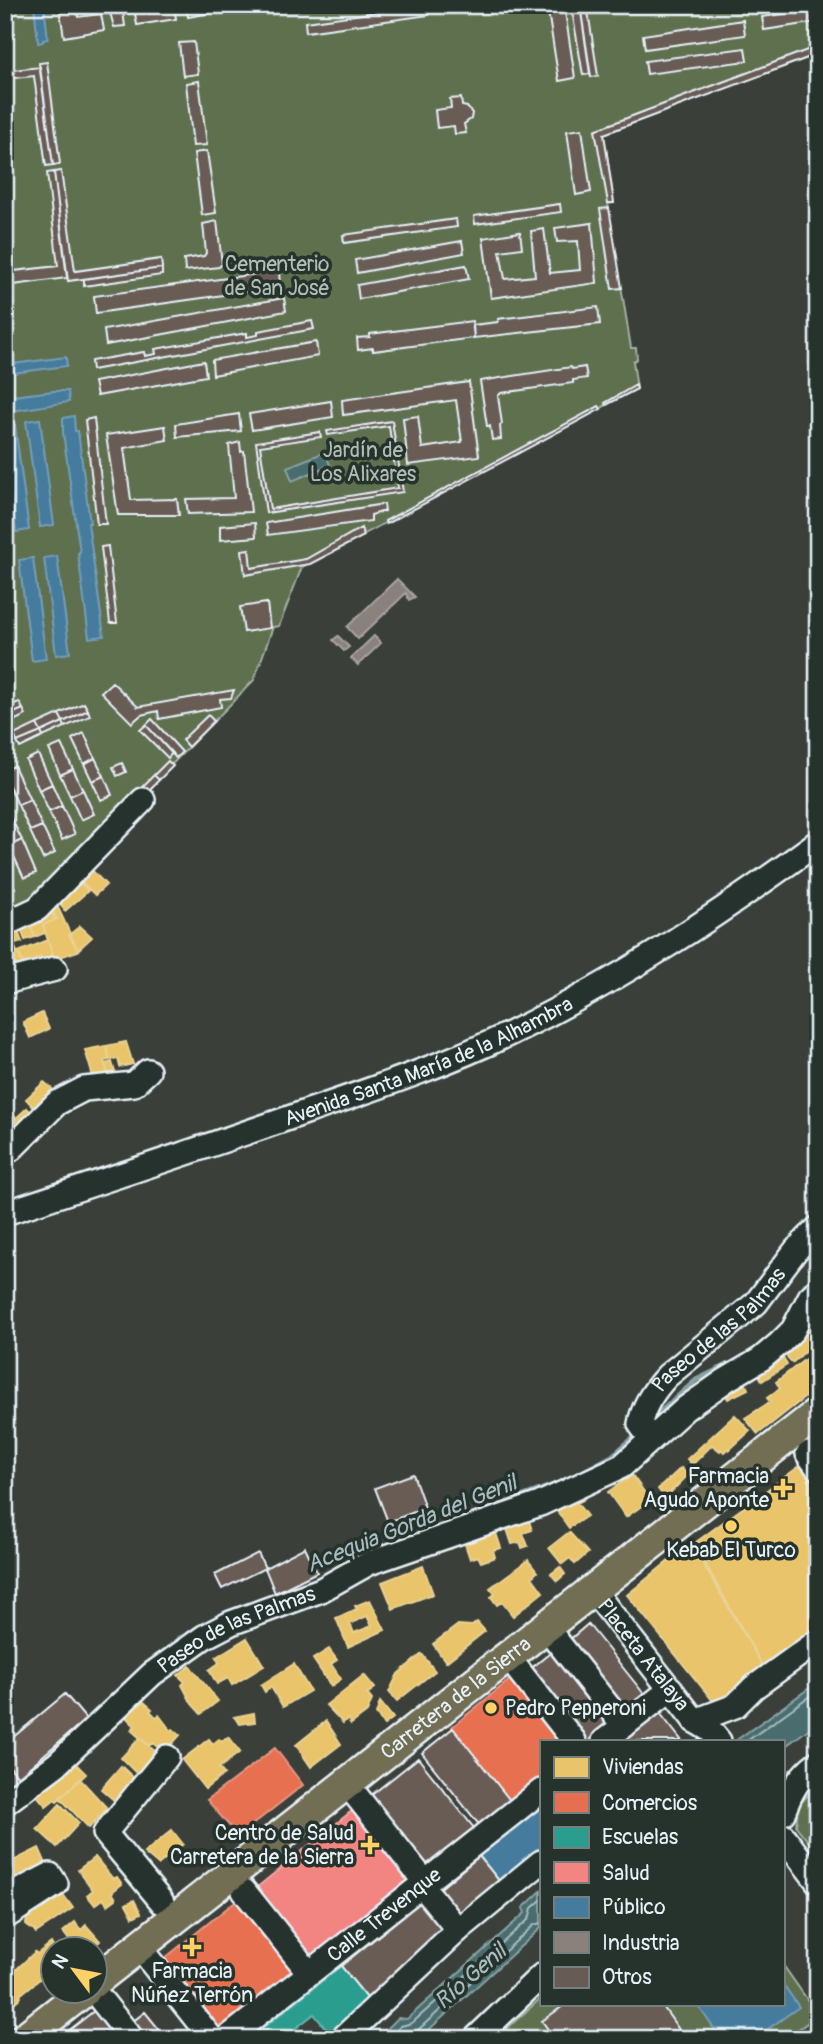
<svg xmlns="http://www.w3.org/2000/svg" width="823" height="2044" font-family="Pangolin,sans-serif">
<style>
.green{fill:#5f6f50;stroke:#a4b0a4;stroke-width:2}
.water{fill:#496d6e;stroke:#89a2a5;stroke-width:2}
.homes{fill:#e9c46a;stroke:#e9d295;stroke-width:2;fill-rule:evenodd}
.shops{fill:#e76f51;stroke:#e79683;stroke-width:2}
.schools{fill:#2a9d8f;stroke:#63b6ae;stroke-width:2}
.health{fill:#f28482;stroke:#efa5a5;stroke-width:2}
.public{fill:#457b9d;stroke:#769eb8;stroke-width:2}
.industry{fill:#8a817c;stroke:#a6a3a1;stroke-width:2}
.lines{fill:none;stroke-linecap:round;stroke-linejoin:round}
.shore{stroke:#a8bcc1;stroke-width:2}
.stream{stroke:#89a2a5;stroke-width:5}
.building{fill:#675b55;stroke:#e8f1f8;stroke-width:2}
.minor-casing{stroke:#e8f1f8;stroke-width:28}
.major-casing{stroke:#e8f1f8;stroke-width:35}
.minor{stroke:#26332d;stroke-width:23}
.major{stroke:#726e52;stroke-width:30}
.poi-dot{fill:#ffd166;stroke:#26332d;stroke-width:2.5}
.labels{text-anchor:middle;stroke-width:7;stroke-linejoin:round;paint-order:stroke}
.park-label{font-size:21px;fill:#b1bdb5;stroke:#26332d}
.street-label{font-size:21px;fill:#e8f1f8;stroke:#26332d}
.poi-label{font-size:21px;fill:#e8f1f8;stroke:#26332d;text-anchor:end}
.water-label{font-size:23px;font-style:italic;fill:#a8bcc1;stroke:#26332d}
</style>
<rect width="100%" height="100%" fill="#3a3f39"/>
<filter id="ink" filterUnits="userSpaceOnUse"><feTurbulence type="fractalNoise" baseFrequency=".0143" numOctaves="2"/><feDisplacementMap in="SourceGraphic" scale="14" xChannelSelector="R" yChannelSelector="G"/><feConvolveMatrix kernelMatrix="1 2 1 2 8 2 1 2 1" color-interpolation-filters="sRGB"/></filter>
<g filter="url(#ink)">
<path class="green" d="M5,5H818V54L604,134L614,203L608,204L631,348H636L637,359L633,361L637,389L302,567L279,626L273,627L254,680L34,906L5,919Z
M818,1784V1854L796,1826L798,1806Z
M783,1965L818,2015L785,2039H495L541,1998V2004H783Z"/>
<path class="water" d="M325,452L330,465L292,481L287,467Z
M818,1682V1722L783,1748V1741H735Z
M541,1891V1928L423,2035L424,2039H377L398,2018L407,2019L525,1913L523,1908Z"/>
<path class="homes" d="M87,865L106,885L95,895L76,876Z
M76,877L88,891L65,911L56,897Z
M54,899L78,951L54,959L43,925L57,919L48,902Z
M49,907L55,920L43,925L45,933L35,937L26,917Z
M27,918L35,937L25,940L21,930L18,931L22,942L15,944L9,926Z
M80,926L92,937L78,950L69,935Z
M10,937L27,973L5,979V939Z
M48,940L53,955L41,960L40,957L36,959L39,970L27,971L18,952Z
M42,1013L49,1029L30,1038L23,1022Z
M126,1042L133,1064L120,1067L118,1059L110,1060L106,1046Z
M106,1046L110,1060L104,1061L109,1077L94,1080L85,1050Z
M112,1062L116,1076L109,1077L105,1064Z
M44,1082L57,1093L38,1112L26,1099Z
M27,1108L35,1116L14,1135L5,1122V1113L9,1109L15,1117L13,1121Z
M818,1303V1340L792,1363L784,1353L804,1336Z
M818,1349V1387L758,1434L745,1418L770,1402L767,1398L780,1388L776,1382Z
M781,1355L787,1365L762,1381L756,1368Z
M743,1378L748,1389L728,1399L723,1389Z
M735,1415L750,1431L729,1450L728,1448L724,1452L721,1449L720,1451L712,1445L692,1465L687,1459Z
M804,1463L818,1483V1633L762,1674L761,1663L692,1545Z
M681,1468L688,1475L665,1498L658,1489Z
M632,1475L650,1500L626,1517L608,1492Z
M579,1495L583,1500L577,1503L587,1516L569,1528L554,1507Z
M529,1521L532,1530L523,1533L528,1546L522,1548L520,1542L512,1544L507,1529Z
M569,1532L588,1553L575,1564L570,1558L562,1564L549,1548Z
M496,1533L501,1548L493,1550L495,1557L481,1562L478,1556L470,1559L465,1544Z
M691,1543L706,1565L761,1663L762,1674L717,1706L627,1595Z
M528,1560L537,1572L532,1577L543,1592L513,1616L502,1602L497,1605L491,1597L495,1594L490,1588Z
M423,1566L433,1594L393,1609L382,1582Z
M560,1567L565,1574L557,1581L551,1574Z
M370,1600L385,1630L348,1647L336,1618L357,1609L355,1606ZM367,1616L372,1626L354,1633L350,1624Z
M477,1622L485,1631L446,1662L433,1644L458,1625L472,1626Z
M247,1638L264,1666L232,1685L228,1678L217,1684L209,1670L219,1663L216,1657Z
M329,1649L337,1660L331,1664L341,1679L331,1686L313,1659Z
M422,1654L435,1671L397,1701L389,1692L398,1674Z
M294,1664L310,1691L283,1707L271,1687L265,1692L261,1685Z
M190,1666L218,1701L201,1714L192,1704L182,1685L185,1682L178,1675Z
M364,1675L375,1688L367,1694L372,1700L367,1712L351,1724L347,1719L343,1723L326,1705Z
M136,1699L141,1704L144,1702L152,1709L150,1711L156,1717L159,1715L171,1731L173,1729L180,1735L164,1753L153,1743L149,1746L131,1730L135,1726L121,1712Z
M380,1702L393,1718L384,1725L376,1714Z
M254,1713L255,1722L240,1724L234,1717Z
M326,1721L341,1744L311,1767L296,1745Z
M228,1737L240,1752L219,1768L224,1774L205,1789L182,1760L209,1739L213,1744L219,1739L222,1742Z
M140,1738L157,1753L137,1774L121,1758Z
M72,1760L86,1774L57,1801L55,1799L46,1806L35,1793Z
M121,1766L135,1779L115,1801L101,1789Z
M80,1779L107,1808L89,1828L60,1798Z
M60,1804L79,1823L57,1847L37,1829Z
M172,1830L183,1844L158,1865L144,1853Z
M39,1848L47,1866L8,1885L5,1880V1865Z
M95,1857L113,1879L117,1877L122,1884L112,1892L116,1899L108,1905L103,1899L95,1905L87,1895L93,1890L78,1870Z
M62,1893L73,1908L36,1933L33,1929L29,1928L26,1924L27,1918Z
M134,1900L141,1913L133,1917L126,1904Z
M75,1922L81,1930L86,1925L100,1941L90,1950H56L69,1940L63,1932Z
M51,1943L55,1950H52V1969L20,1995L21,1997L9,2007L5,2002V1986L9,1982L6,1979L35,1952L37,1954Z"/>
<path class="shops" d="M512,1678L562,1741H541V1783L512,1803L452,1727Z
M275,1748L303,1785L238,1836L207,1800Z
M242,1896L302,1971L218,2037L159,1963Z"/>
<path class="schools" d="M341,1966L373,2005L334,2039L314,2014L282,2039H249Z"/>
<path class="health" d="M353,1810L412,1884L309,1966L250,1893Z"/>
<path class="public" d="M34,5H44L48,39L43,40V42L38,43Z
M66,357L67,366L5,374V365Z
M53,391H68L69,402L5,412V397Z
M74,416L75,431H78L90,523H88L104,636L89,638L78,553L80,552L63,433V418Z
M40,419L54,525L40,527L26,421Z
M15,425L29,530L16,532L5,450V426Z
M57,556L70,653L56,655L44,558Z
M33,558L46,659L32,661L19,560Z
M541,1808V1859L505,1888L479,1856Z
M783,1984L799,2007L754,2039H721L697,2004H783Z"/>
<path class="industry" d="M397,579L415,597L409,600L406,593L358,639L347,627Z
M338,636L349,647L344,651L333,640Z
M374,636L381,643L358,665L351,658Z"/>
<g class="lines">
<path class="shore" d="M747,1741L818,1690
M387,2039L401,2026L412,2023L529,1919L532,1908L541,1900
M416,2039L418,2030L534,1925L541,1923"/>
<path class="stream" d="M801,1293L805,1285L818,1275
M650,1421L696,1380L742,1358
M584,1471L612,1456L639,1433
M460,1520L569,1479
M164,1652L180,1638L196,1630"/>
</g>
<path class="building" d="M59,5H76L78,17L101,14L104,30L64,37Z
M108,5H125L126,11L123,12L125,26L114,27Z
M154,5H174L176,19L137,25L134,8Z
M186,5H227L228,10L188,17Z
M427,5L429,15L306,32L305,22Z
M442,5H501L443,14Z
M547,5H564L575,78L559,81Z
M571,5H580L590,74L583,75Z
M580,5H587L598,76L591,77Z
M818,9V22L764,30L762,17Z
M743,20L745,35L645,49L643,35Z
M194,42L198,74L183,76L179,43Z
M818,46V54L604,134L614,203H608L595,130Z
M745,48L747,61L647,74L645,61Z
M47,62L60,164L53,165L39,63Z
M40,67L53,165L46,166L34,76L5,79V71Z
M199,81L207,145L193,146L186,83Z
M461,98L462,106L467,107L472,113L471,119L464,124L466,133L455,134L454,126L437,128L435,110L451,108L450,99Z
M582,129L591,192L576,195L567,131Z
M207,151L216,213L202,215L194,153Z
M61,171L75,271L161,259L162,268L68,281L54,172Z
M54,172L67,278L5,286V272L58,266L47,173Z
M560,204L561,212L475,224L474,216Z
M609,208L622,288L612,289L600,209Z
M456,219L457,227L344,243L343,235Z
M217,221L222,264L219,267L185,271L184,259L204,256L206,253L203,224Z
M592,223L597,283L491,298L483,238L520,232L522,248L500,251L505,279L535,276L531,231L544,229L550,273L580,270L578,241L557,242L555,228Z
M462,241L464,253L357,273L355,260Z
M466,265L469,279L359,299L357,285Z
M162,268V275L84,286V279Z
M279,271L280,287L96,313L94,296Z
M284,298L286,311L106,345L104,330Z
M598,307L600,324L474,338L473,325L498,322V319Z
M312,321L314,329L92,370L91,361L144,352L145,356L156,354L155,349L247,333V337L258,335V331Z
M472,321L474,338L373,351V348L358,350L357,338L370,337V334Z
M316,342L318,356L213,375L212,360Z
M204,361L206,376L97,396L94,382Z
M571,367L572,369L585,367L587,378L573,380V383L501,393L498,396L502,424L500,425L501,439L492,440L490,426H487L480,381Z
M469,382L479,456L408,465L403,418L418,416L422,448L462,442L456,400L343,415L342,400Z
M636,385L637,389L606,405L605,403Z
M331,401L333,417L252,430L249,414Z
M599,406L601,409L386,524L385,521Z
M239,414L241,431L177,437L176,424Z
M94,418L95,427L106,524H97L85,420Z
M392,421L403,492L266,513L256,442L320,432L321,437L260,446L270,509L398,488L389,426L328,435L327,431Z
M165,426L167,440L124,448L131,500L177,499L179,515H118L106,435Z
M240,442L241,452L244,451L251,512L188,514L186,499L234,498L229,445Z
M384,504L385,511L371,515V521L268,535L266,523Z
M255,523L256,537L220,540V526Z
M361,528L364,536L310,564L245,575L242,550L249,549L251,568L306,559Z
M108,546L117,623H110L101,547Z
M267,603L270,628L244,632L240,607Z
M112,682L138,707L234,690L231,698L220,699L221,707L159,719L158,711L141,715L132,723L101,692Z
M19,702L23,709L5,717V708Z
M84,703L88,710L63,722L59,714Z
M23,709L26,715L5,725V717Z
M88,710L90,716L65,727L63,722Z
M59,714L63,722L41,732L37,724Z
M208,715L214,721L188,747L182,740Z
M152,719L182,752L176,758L146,725Z
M63,722L65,727L43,737L41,732Z
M37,724L41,732L17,742L14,735Z
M146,725L172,753L168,758L140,730Z
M41,732L43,737L20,748L17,742Z
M84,733L95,758L84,764L72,739Z
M61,744L73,769L60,775L49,749Z
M38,754L52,784L39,790L26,760Z
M95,758L104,776L92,781L84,764Z
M168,761L173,766L159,780L154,775Z
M122,763L126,772L117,776L113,767Z
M14,766L30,800L18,805L5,777V770Z
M73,769L83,790L70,796L60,775Z
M154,775L159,780L145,794L140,789Z
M104,776L112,795L101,800L92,781Z
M52,784L62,806L49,812L39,790Z
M83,790L94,814L81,820L70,796Z
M30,800L42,826L30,831L18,805Z
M62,806L75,834L62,840L49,812Z
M7,810L22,840L9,846L5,838V811Z
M42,826L55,853L43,859L30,831Z
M22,840L36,873L24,878L9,846Z
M5,867L15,888L5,893Z
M413,1474L425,1508L388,1522L375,1488Z
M305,1547L317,1572L275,1593L265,1568Z
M258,1553L265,1568L222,1589L215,1575Z
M588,1624L648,1699L626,1716L567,1642Z
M554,1650L613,1725L593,1741H585L529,1670Z
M65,1694L86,1719L18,1777L5,1761V1744Z
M660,1713L682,1741H624Z
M453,1728L512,1803L481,1827L422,1753Z
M418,1758L478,1833L429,1872L369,1797Z
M7,1763L18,1777L5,1788V1765Z
M479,1856L505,1888L461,1922L436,1892Z
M424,1899L450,1932L367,1998L341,1966Z
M566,2004H661L680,2031L669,2039H555L542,2021Z
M99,2007L125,2039H58Z
M145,2012L167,2039H144L131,2023Z"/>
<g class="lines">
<defs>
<g id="minor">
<path d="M5,924L37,909L143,800"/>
<path d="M5,982L55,969"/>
<path d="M5,1150L11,1149L57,1103L84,1089L134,1084L148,1071"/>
<path id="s1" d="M5,1213C106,1180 206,1147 306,1112C376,1088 447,1064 513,1032C622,979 721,913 818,842"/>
<path id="s2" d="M651,1439L640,1424C643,1406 655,1389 667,1376L756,1303L796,1250L818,1228"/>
<path d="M808,1454L818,1468"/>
<path id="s3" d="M593,1590L695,1721L710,1730L719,1741"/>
<path d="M546,1627L624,1726"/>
<path d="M508,1657L574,1741"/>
<path d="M695,1721L735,1706L753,1688L818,1641"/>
<path d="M604,1741L671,1689"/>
<path d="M347,1784L425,1882"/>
<path id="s4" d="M5,1803L57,1764L152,1674L204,1637L231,1623L321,1590L369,1563L540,1504L622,1466L686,1408L726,1380L761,1359L780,1343L793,1330L810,1297L818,1290"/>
<path d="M783,1813C791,1791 799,1776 818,1762"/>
<path d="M783,1836L818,1882"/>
<path d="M244,1891L307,1970"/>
<path d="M428,1893L458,1930"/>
<path d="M162,1902L105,1833L167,1757"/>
<path d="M5,1917L56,1884L50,1875L21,1890"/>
<path d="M139,1947L212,2039"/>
<path d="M94,1991L132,2039"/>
<path id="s5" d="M226,2039L541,1791"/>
<path d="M342,2039L458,1930L541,1862"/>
<path d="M475,2039L541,1976"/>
</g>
<g id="major">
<path id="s6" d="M94,1982L818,1413"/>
<path d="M23,2039L83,1992"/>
</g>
</defs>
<use href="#minor" class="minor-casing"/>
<use href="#major" class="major-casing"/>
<use href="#minor" class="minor"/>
<use href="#major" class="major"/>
</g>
</g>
<g class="poi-dot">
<path d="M779.5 1477.5h7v7h7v7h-7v7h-7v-7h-7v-7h7z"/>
<circle cx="731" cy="1526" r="7"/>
<circle cx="491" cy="1708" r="7"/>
<path d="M366.5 1834.5h7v7h7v7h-7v7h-7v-7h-7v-7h7z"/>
<path d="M188.5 1936.5h7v7h7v7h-7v7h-7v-7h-7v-7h7z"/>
</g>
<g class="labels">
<g class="park-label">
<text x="277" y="271">Cementerio<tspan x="277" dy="24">de San José</tspan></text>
<text x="363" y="457">Jardín de<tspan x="363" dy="24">Los Alixares</tspan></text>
</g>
<g class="street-label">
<text dy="7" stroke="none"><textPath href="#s1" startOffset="450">Avenida Santa María de la Alhambra</textPath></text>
<text dy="7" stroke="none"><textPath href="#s2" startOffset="144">Paseo de las Palmas</textPath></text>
<text dy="7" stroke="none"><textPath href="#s4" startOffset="292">Paseo de las Palmas</textPath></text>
<text dy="7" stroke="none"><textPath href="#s3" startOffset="82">Placeta Atalaya</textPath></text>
<text dy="7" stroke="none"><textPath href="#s6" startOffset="460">Carretera de la Sierra</textPath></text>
<text dy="7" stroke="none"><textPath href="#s5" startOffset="201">Calle Trevenque</textPath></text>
</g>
<g class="poi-label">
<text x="769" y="1483">Farmacia<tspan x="769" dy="24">Agudo Aponte</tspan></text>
<text x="731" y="1557" text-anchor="middle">Kebab El Turco</text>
<text x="505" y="1715" text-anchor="start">Pedro Pepperoni</text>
<text x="354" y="1840">Centro de Salud<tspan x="354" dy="24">Carretera de la Sierra</tspan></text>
<text x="192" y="1978" text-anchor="middle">Farmacia<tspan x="192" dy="24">Núñez Terrón</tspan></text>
</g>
<g class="water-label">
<text transform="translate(411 1523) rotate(-22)" y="8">Acequia Gorda del Genil</text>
<text transform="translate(470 1976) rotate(-41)" y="8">Río Genil</text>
</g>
</g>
<rect width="823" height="2044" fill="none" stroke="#26332d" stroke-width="28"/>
<rect x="14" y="14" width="795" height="2016" fill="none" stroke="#e8f1f8" stroke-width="2.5" filter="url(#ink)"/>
<rect x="540" y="1740" width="245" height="266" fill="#26332d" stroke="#747f7e" stroke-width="2"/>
<rect x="554" y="1757" width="35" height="21" fill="#e9c46a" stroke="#747f7e" stroke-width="2"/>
<text x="602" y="1774" font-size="21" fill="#e8f1f8">Viviendas</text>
<rect x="554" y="1792" width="35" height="21" fill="#e76f51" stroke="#747f7e" stroke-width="2"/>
<text x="602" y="1810" font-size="21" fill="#e8f1f8">Comercios</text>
<rect x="554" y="1827" width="35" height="21" fill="#2a9d8f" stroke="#747f7e" stroke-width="2"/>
<text x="602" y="1844" font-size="21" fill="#e8f1f8">Escuelas</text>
<rect x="554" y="1862" width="35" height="21" fill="#f28482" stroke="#747f7e" stroke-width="2"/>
<text x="602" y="1880" font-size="21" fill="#e8f1f8">Salud</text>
<rect x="554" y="1897" width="35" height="21" fill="#457b9d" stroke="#747f7e" stroke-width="2"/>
<text x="602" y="1914" font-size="21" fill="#e8f1f8">Público</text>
<rect x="554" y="1932" width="35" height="21" fill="#8a817c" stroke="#747f7e" stroke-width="2"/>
<text x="602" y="1950" font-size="21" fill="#e8f1f8">Industria</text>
<rect x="554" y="1967" width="35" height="21" fill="#675b55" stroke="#747f7e" stroke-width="2"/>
<text x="602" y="1984" font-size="21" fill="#e8f1f8">Otros</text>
<g transform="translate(74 1970) rotate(302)"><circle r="33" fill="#26332d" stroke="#747f7e" stroke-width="2"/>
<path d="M0-5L12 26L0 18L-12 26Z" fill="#ffd166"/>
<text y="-10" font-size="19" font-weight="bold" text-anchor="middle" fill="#e8f1f8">N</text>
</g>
</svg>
